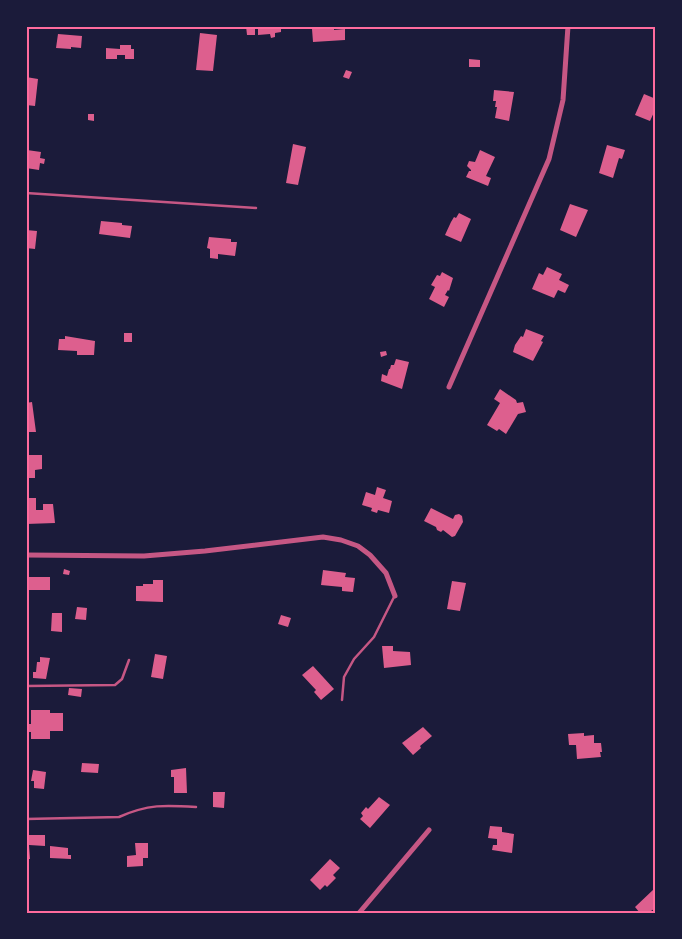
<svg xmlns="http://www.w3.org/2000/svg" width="682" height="939" font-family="Helvetica,sans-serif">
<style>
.building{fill:#dd5f8e}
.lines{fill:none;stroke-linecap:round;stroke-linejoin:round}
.service{stroke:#c65784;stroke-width:2.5}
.minor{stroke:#c65784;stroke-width:5}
.neatline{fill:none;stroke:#ff6b9d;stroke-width:2}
</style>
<rect width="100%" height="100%" fill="#1b1b3a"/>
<path class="building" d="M246,26H255V35H247Z
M263,26H281V32L275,33V37L271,38L270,34L258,35V28H263Z
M319,27L334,28V30L345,29V40L313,42L312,29Z
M200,33L217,35L213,71L196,70Z
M58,34L82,36L81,48L71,47V49L56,48Z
M120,45H131V49H134V59H125V55H117V59H106V48L120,49Z
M469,59L480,60V67H469Z
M346,70L352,72L349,79L343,77Z
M26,77L38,79L35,106L26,105Z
M494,90L514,92L509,121L495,118L497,107H495L496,101H493Z
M644,94L656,99V108L650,121L635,115Z
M88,114H94V121L88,120Z
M293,144L306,147L298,185L286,183Z
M607,145L625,150L622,159L619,158L613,178L599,173Z
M27,150L41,152L40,158L45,159L44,164L40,163L39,170L26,168Z
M480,150L495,157L486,176L491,178L488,186L466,177L469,171H471V170L467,166L469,161L475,162Z
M570,204L588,210L576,237L560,230Z
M459,213L471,219L461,242L445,235L451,222L454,217L456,218Z
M101,221L122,223V225L132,226L130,238L99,234Z
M26,230L37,231L35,249L26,248Z
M209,237L231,239V242H237L235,256L218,254V259L210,258V249L207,248Z
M547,267L562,274L559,280L569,285L565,293L558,290L554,298L532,289L539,273L543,275Z
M442,272L453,278L449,291L448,290L445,295L449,297L444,307L429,299L435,287L431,285L437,275L440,276Z
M526,329L544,336L541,341L543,342L533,361L513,352L515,345L521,336L523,337Z
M124,333H132V342H124Z
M65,336L95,341L94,355H77V351L58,350L59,339H65Z
M386,351L387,355L381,357L380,352Z
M396,359L409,362L402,389L381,381L382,374L387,376L389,369H390L391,365H394Z
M500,389L516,400L517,403L523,402L526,412L518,414L506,434L499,429L497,431L487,425L500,403L494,399Z
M32,402L36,432H26V403Z
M26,455H42V469L35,470V478H26Z
M377,487L386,490L383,498L392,501L389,513L378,510L377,513L371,511L372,508L362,505L366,492L375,495Z
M26,498H36V510H43V504H53L55,523L26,524Z
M431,508L453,519L455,515L459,514L462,516L463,522L455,536L452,537L443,530L441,532L437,530L436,527L424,521Z
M64,569L70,571L69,575L63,574Z
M323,570L346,573L345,577L355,578L353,592L342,591V587L321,585Z
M27,577H50V590H27Z
M153,580H163V602L136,601V586H143V584H153Z
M452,581L466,583L460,611L447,609Z
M77,607L87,608L86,620L75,619Z
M52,613H62V632L51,631Z
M281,615L291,618L288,627L278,624Z
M382,646H393V651L410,652L411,665L384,668Z
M155,654L167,656L163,679L151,677Z
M40,657L50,658L46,679L33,678V672H36L37,662H40Z
M313,666L334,689L321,700L314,692L316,690L302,675Z
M69,688L82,689L81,697L68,695Z
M31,710H50V713H63V731H50V739H31V732H28V724H31Z
M423,727L432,736L420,746L421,748L413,755L402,743Z
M584,733V736L594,735V743H601L602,752H600L601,757L577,759L576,745H569L568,734Z
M82,763L99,764L98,773L81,772Z
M186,768L187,793H174V777H171V770Z
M33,770L46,772L44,789L34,788V781H31Z
M213,792H225L224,808L213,807Z
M379,797L390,805L370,828L360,819L363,816L361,813L366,807L368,809Z
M490,826L502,827V832L514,834L512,853L492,850L493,845H497V839L488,838Z
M26,835H45V846L29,845L30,859H26Z
M135,843H148V858H143V866L127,867V856L136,855Z
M50,846L68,848V855H71V859L50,858Z
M330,859L340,868L333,875L336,878L327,887L325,885L320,890L310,880Z
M654,889L656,891V911L654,909L651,911L653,913H640L635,907Z"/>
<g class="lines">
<path class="service" d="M26,193L256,208
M26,686L115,685L122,679L129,660
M342,700L344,677L354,659L374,637L394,597
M26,819L119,817C148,804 165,805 196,807"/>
<path class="minor" d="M449,387L549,159L563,100L568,26
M26,555L144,556L205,551L323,537L341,540L358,546L370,555L386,573L395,596
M359,913L429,830"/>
</g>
<rect width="682" height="939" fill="none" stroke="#1b1b3a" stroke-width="55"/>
<rect x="28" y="28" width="626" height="884" class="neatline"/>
</svg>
